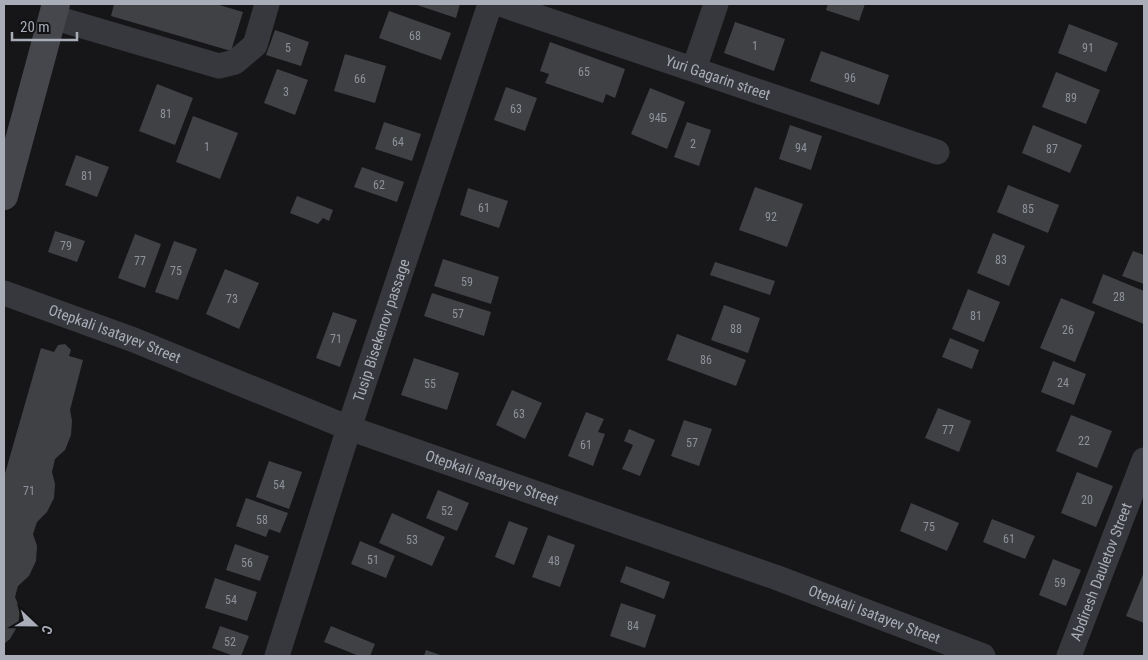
<svg xmlns="http://www.w3.org/2000/svg" width="1148" height="660" font-family="'Roboto Condensed',sans-serif">
<style>
.building{fill:#404145}
.lines{fill:none;stroke-linecap:round;stroke-linejoin:round}
.street{stroke:#37383d;stroke-width:25}
.secondary{stroke:#45474d;stroke-width:28}
.labels{text-anchor:middle;stroke-width:4.5;stroke-linejoin:round;paint-order:stroke}
.number-label{font-size:12px;fill:#8e929b}
.street-label{font-size:15px;fill:#a8adb8;stroke:#111113}
</style>
<rect width="100%" height="100%" fill="#161618"/>
<path class="building" d="M114,4H216L243,12L231,51L111,16Z
M414,4H460L456,18Z
M828,4H865L859,21L826,10Z
M389,11L451,33L441,60L379,38Z
M735,22L785,39L774,71L724,53Z
M1069,24L1118,43L1106,72L1058,53Z
M275,30L309,42L301,66L266,55Z
M550,42L625,69L615,98L606,94L603,103L545,83L549,74L540,71Z
M821,51L889,75L879,105L810,81Z
M345,54L386,66L375,103L334,91Z
M277,69L308,80L295,115L264,103Z
M1056,72L1100,90L1086,124L1042,107Z
M157,84L193,98L175,145L139,131Z
M506,87L537,98L525,131L494,120Z
M650,88L685,102L667,149L631,134Z
M193,116L238,133L220,179L176,162Z
M384,122L421,134L412,161L375,149Z
M687,122L711,130L699,166L674,157Z
M790,125L822,136L811,170L779,159Z
M1033,125L1082,145L1070,173L1022,153Z
M76,155L109,167L97,197L65,185Z
M362,167L404,182L397,202L354,187Z
M1008,185L1059,205L1048,233L997,212Z
M755,187L803,204L787,247L739,230Z
M468,188L508,201L499,228L460,215Z
M297,196L333,210L329,221L323,218L318,224L290,213Z
M55,231L85,241L77,262L48,252Z
M993,233L1025,246L1009,286L977,273Z
M135,234L161,244L145,288L118,278Z
M174,241L197,249L178,300L155,292Z
M1133,251L1144,255V284L1122,276Z
M443,259L499,277L491,304L434,286Z
M715,262L775,281L770,295L710,275Z
M225,269L259,283L239,329L206,314Z
M1103,274L1144,291V324L1092,303Z
M968,289L1000,302L984,342L952,329Z
M432,293L491,312L484,336L424,316Z
M1061,298L1095,312L1075,362L1040,348Z
M724,305L760,318L748,353L711,340Z
M333,312L357,320L340,367L316,358Z
M677,334L746,360L736,386L667,360Z
M950,338L979,350L972,369L942,357Z
M65,344L71,350L69,356L83,360L70,410L72,421L71,435L65,450L55,459L52,472L55,484L54,498L47,512L37,522L33,534L37,546L36,561L29,576L18,586L15,597L20,609L18,625L10,639L4,644V477L41,348L54,352L58,345Z
M414,358L459,373L447,410L401,395Z
M1053,361L1086,374L1074,405L1041,392Z
M512,390L542,403L525,439L496,425Z
M938,408L971,421L959,452L925,438Z
M586,412L604,419L598,432L605,434L593,466L568,456Z
M1071,415L1112,431L1097,468L1056,451Z
M684,420L712,429L699,466L671,456Z
M629,429L655,440L640,476L622,469L633,445L624,441Z
M269,461L302,472L289,509L256,497Z
M1077,472L1113,486L1096,527L1061,513Z
M438,490L469,503L457,531L426,518Z
M246,498L288,513L280,533L269,529L266,537L236,526Z
M911,503L959,523L947,551L900,531Z
M392,513L445,537L432,566L379,543Z
M992,519L1035,536L1025,559L983,542Z
M509,521L528,528L514,565L495,557Z
M548,535L575,545L560,587L532,577Z
M360,541L395,556L386,578L351,564Z
M235,544L269,556L260,581L226,570Z
M1053,559L1081,570L1066,606L1039,595Z
M626,566L670,582L664,599L620,582Z
M1144,572V623L1126,616Z
M215,578L257,592L247,621L205,608Z
M621,603L656,615L645,648L610,636Z
M220,626L249,636L241,656H234L212,648Z
M331,626L375,644L370,656H359L324,642Z
M426,650L443,656H424Z"/>
<g class="lines">
<g class="street">
<path id="s1" d="M500,4L937,152"/>
<path d="M52,17L219,66L235,62L255,45L267,4"/>
<path d="M694,69L716,4"/>
<path id="s2" d="M4,293L134,340L349,428L775,577L983,656"/>
<path id="s3" d="M277,656L349,428L490,4"/>
<path id="s4" d="M1069,656L1144,460"/>
</g>
<path class="secondary" d="M4,196L56,4"/>
</g>
<g class="labels">
<g class="number-label">
<text x="415" y="40">68</text>
<text x="755" y="50">1</text>
<text x="288" y="52">5</text>
<text x="1088" y="52">91</text>
<text x="584" y="76">65</text>
<text x="850" y="82">96</text>
<text x="360" y="83">66</text>
<text x="286" y="96">3</text>
<text x="1071" y="102">89</text>
<text x="516" y="113">63</text>
<text x="166" y="118">81</text>
<text x="658" y="122">94Б</text>
<text x="398" y="146">64</text>
<text x="693" y="148">2</text>
<text x="207" y="151">1</text>
<text x="801" y="152">94</text>
<text x="1052" y="153">87</text>
<text x="87" y="180">81</text>
<text x="379" y="189">62</text>
<text x="484" y="212">61</text>
<text x="1028" y="213">85</text>
<text x="771" y="221">92</text>
<text x="66" y="250">79</text>
<text x="1001" y="264">83</text>
<text x="140" y="265">77</text>
<text x="176" y="275">75</text>
<text x="467" y="286">59</text>
<text x="1119" y="301">28</text>
<text x="232" y="303">73</text>
<text x="458" y="318">57</text>
<text x="976" y="320">81</text>
<text x="736" y="333">88</text>
<text x="1068" y="334">26</text>
<text x="336" y="343">71</text>
<text x="706" y="364">86</text>
<text x="1063" y="387">24</text>
<text x="430" y="388">55</text>
<text x="519" y="418">63</text>
<text x="948" y="434">77</text>
<text x="1084" y="445">22</text>
<text x="692" y="447">57</text>
<text x="586" y="449">61</text>
<text x="279" y="489">54</text>
<text x="29" y="495">71</text>
<text x="1087" y="504">20</text>
<text x="447" y="515">52</text>
<text x="262" y="524">58</text>
<text x="929" y="531">75</text>
<text x="1009" y="543">61</text>
<text x="412" y="544">53</text>
<text x="373" y="564">51</text>
<text x="554" y="565">48</text>
<text x="247" y="567">56</text>
<text x="1060" y="587">59</text>
<text x="231" y="604">54</text>
<text x="633" y="630">84</text>
<text x="230" y="646">52</text>
</g>
<g class="street-label">
<text dy="5" stroke="none"><textPath href="#s1" startOffset="230">Yuri Gagarin street</textPath></text>
<text dy="5" stroke="none"><textPath href="#s3" startOffset="342">Tusip Bisekenov passage</textPath></text>
<text dy="5" stroke="none"><textPath href="#s2" startOffset="118">Otepkali Isatayev Street</textPath></text>
<text dy="5" stroke="none"><textPath href="#s2" startOffset="522">Otepkali Isatayev Street</textPath></text>
<text dy="5" stroke="none"><textPath href="#s4" startOffset="90">Abdiresh Dauletov Street</textPath></text>
<text dy="5" stroke="none"><textPath href="#s2" startOffset="928">Otepkali Isatayev Street</textPath></text>
</g>
</g>
<rect width="1148" height="660" fill="none" stroke="#a8adb8" stroke-width="10"/>
<g transform="translate(35 625) rotate(112)" stroke="#111113" stroke-width="4" paint-order="stroke">
<path d="M0-4L9 19L0 12L-9 19Z" fill="#a8adb8"/>
<text y="-8" font-size="14" font-weight="bold" text-anchor="middle" fill="#a8adb8">С</text>
</g>
<path d="M12 32v8h65v-8" fill="none" stroke="#a8adb8" stroke-width="2.5"/>
<text x="20" y="32" font-size="15" fill="#a8adb8" stroke="#111113" stroke-width="4" paint-order="stroke">20 m</text>
</svg>
